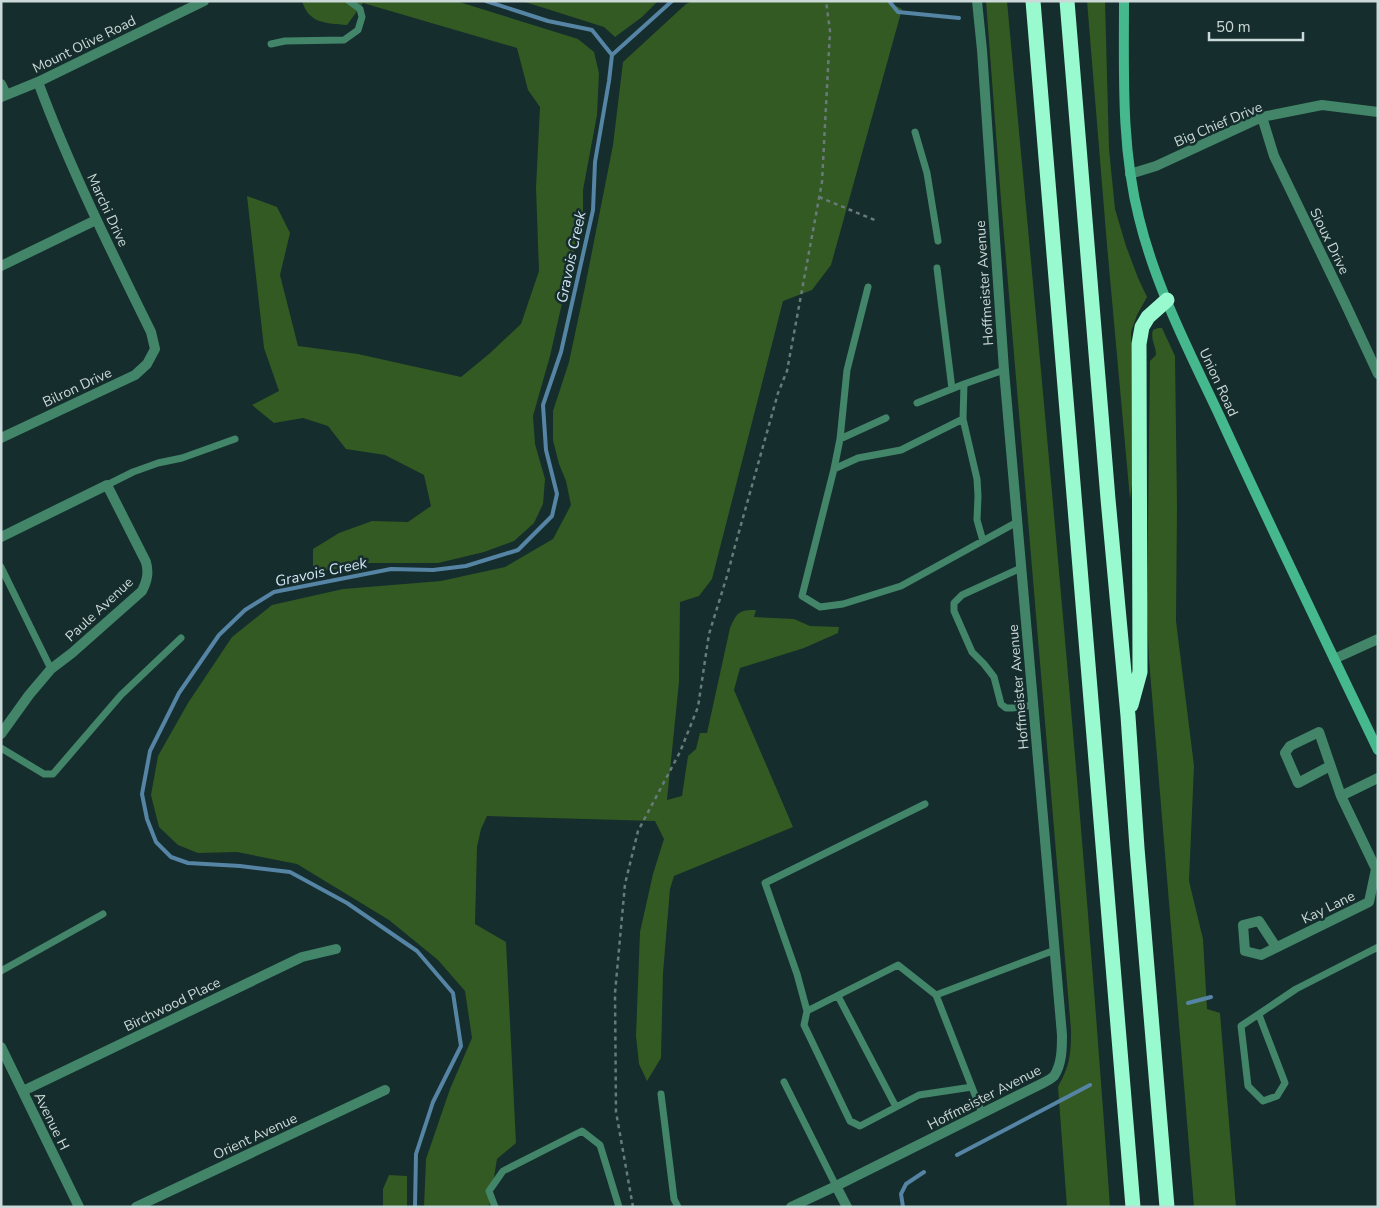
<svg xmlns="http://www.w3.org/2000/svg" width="1379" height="1208" font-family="'Nunito Sans',sans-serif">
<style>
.green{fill:#335a22}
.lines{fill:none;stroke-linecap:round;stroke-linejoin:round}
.stream{stroke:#5584a4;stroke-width:4}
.path{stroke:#687b7a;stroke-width:2.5;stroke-dasharray:4 4;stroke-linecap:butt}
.service{stroke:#428569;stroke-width:7}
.minor{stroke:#428569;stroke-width:10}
.tertiary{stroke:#428569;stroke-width:10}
.secondary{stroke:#45b98d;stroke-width:10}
.motorway{stroke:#99f9cf;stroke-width:15}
.labels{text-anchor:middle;stroke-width:5;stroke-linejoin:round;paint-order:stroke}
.street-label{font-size:14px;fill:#cbd9d8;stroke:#152d2c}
.water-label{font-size:15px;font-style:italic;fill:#d2e4f5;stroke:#152d2c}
</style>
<rect width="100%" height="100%" fill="#152d2c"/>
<path class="green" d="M302,1H456L578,39L594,52L599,73L597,115L583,190V211L550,356L533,416L535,444L545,479L543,504L534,523L514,541L484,552L438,563H367L313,573V549L339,533L372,521L408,522L431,506L424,475L385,455L346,449L328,426L303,418L274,423L252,405L279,391L264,348L247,196L277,207L290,233L280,275L298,346L358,354L461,377L489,354L521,324L539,271L536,188L540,107L528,90L517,48L363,3L347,25C326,23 309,24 302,1Z
M522,1H658L642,17L615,37L604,27Z
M692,1H886L902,9L831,265L812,290L783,301L712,579L699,596L680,602L679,682L667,800L682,796L688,756L696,749L700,733H707L730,628C737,612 739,610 756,610L754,617L794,619L810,626L839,627L838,633L804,648L740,668L734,690L793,827L674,876L670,889L663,973L661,1058L647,1081L639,1064L636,1036L640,932L653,874L664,839L655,821L487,816L481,829L477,847L475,924L506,942L516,1143L497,1159L489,1207H424L426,1159L450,1089L472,1038L465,991L438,960L389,920L297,864L237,852L198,853L178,845L159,827L151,795L158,756L188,703L232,637L272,605L343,589L441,581L505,567L553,539L571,505L566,481L559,464L553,440V411L569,362L585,287L613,145L623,62L686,4Z
M986,1H1007C1044,403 1082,804 1110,1207H1067L1058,1087C1070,1065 1071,1055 1071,1030L1001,200Z
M1087,1H1105L1109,149L1115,209L1126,246L1138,278L1147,297L1137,315L1131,332L1132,484L1130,499L1107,245Z
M1158,328H1162L1175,356L1177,506L1176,621L1194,766L1189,881L1203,939L1207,1009L1220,1013L1236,1207H1194L1149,659L1147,609L1150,361L1156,355C1156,344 1150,340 1153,330Z
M389,1175L407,1176V1207H383V1189Z"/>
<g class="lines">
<path class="stream" d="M889,1L898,12L959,18
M612,55L672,1
M1188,1003L1211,997
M957,1155L1090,1085
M415,1207L416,1154L433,1102L461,1046L453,993L417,951L347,903L290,872L240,866L188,863L171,857L156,842L147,819L142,794L150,751L179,693L219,635L245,610L274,592L391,569L433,570L466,566L518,550L552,516L557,494L546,450L543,405L561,352L593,210L595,162L609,81L612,55L592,30L548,21L486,1
M903,1207L901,1194L906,1184L924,1172"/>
<path class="path" d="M819,197L877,221
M633,1207L616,1112L615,993L625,884L638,831L680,752L698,707L709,634L727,576L735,546L778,393L787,371L822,182L830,31L826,1"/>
<path class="service" d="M271,44L285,41L344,40L358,30L362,17L360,9L349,1
M915,132L927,173L938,241
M937,268L952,389
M917,403L964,384
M963,419L964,384L1004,370
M840,439L847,370L868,287
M834,469L840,439L886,418
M107,485L133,472L158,463L182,458L235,439
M983,541L977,520L978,496L977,479L963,419L901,450L858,458L834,469L802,596L820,607L843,604L901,586L1017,522
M1,567L51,669
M1021,568L962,595L954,603V611L972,652L984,664L994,677L1001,704L1006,708H1012L1033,705
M1,748L44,774H53L121,695L181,638
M1,971L103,914
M936,995L898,965L807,1011L804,1025L850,1121L860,1126L919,1095L972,1087
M838,996L896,1107
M807,1011L797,974L765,883L925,804
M1259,1015L1285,1083L1277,1096L1263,1101L1248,1086L1241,1026L1296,989L1378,947
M784,1082L836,1186
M661,1094L674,1199L678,1207
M982,1113L936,995L1055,950
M495,1207L489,1191L503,1171L582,1131L600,1145L619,1207"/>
<path class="minor" d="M1,84L6,94
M1,97L38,82L204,1
M1262,117L1274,156L1345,303L1378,374
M1130,174L1156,166L1262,117L1322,105L1378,112
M1,266L96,220
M1,438L135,375L147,364L155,349L151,332C110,249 70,168 38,82
M1,537L107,485L146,562C149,573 147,581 142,591L72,653L51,669L29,695L1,734
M1334,659L1378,639
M1341,796L1378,778
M1276,947L1259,921L1243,925L1245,951L1261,955L1369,902L1376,869L1341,796L1319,732L1290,746L1285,753L1298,783L1330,766
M23,1091L302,957L336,949
M836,1186L847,1207
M136,1207L385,1090
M791,1207L836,1186L1043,1083C1047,1081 1051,1079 1054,1076C1062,1064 1062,1048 1062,1035L1004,370L982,50L977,1"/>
<path class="tertiary" d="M1,1047L79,1207"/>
<path class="secondary" d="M1124,1C1124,73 1121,147 1139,218C1156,288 1190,353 1221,419C1272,530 1325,640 1378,750"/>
<path class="motorway" d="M1033,1L1133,1207
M1067,1L1108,499L1128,716L1137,848L1167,1207
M1131,705L1140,672L1139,344L1142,327L1148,317L1167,300"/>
</g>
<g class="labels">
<g class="street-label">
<text transform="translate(84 44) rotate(-26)" y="5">Mount Olive Road</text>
<text transform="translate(1218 124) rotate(-23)" y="5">Big Chief Drive</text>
<text transform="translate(108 210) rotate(65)" y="5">Marchi Drive</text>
<text transform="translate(1330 241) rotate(64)" y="5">Sioux Drive</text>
<text transform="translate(984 283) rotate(-94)" y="5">Hoffmeister Avenue</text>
<text transform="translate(1219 382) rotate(65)" y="5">Union Road</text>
<text transform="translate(77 387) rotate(-25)" y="5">Bilron Drive</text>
<text transform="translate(99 609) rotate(-43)" y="5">Paule Avenue</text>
<text transform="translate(1018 687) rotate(-95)" y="5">Hoffmeister Avenue</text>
<text transform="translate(1328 907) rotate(-26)" y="5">Kay Lane</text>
<text transform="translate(172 1004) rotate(-26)" y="5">Birchwood Place</text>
<text transform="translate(984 1097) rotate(-27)" y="5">Hoffmeister Avenue</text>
<text transform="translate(52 1121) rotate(64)" y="5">Avenue H</text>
<text transform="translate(255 1136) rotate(-25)" y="5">Orient Avenue</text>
</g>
<g class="water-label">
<text transform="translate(571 257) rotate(-78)" y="5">Gravois Creek</text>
<text transform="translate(321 572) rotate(-12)" y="5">Gravois Creek</text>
</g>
</g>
<rect width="1379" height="1208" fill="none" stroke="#cbd9d8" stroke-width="5"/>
<path d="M1209 32v8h94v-8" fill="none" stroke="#cbd9d8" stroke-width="2.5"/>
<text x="1216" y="32" font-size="15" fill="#cbd9d8" stroke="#152d2c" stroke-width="4" paint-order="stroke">50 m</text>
</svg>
